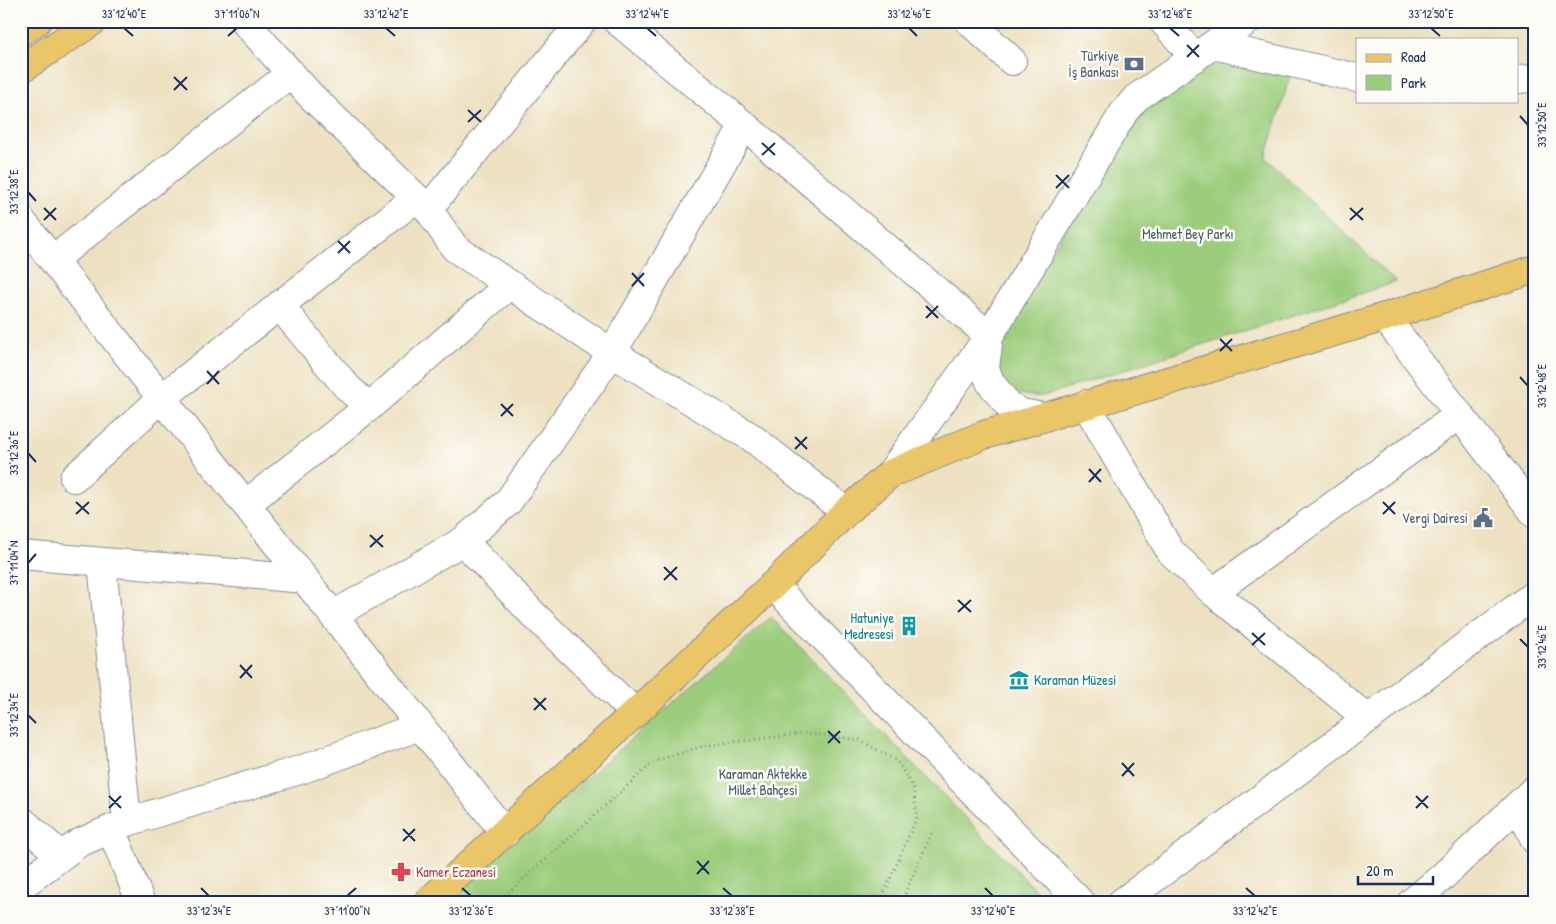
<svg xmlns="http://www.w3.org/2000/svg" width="1556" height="924" font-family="'Patrick Hand',sans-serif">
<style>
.green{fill:#9ccd7c;stroke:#5c7e6d}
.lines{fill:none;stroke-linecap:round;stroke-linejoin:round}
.minor-casing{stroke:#848890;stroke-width:30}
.major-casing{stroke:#848890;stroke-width:30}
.path{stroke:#848890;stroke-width:3;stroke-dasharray:1 4;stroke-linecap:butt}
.minor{stroke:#fff;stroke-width:28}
.major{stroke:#eac669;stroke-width:28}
.ticks{fill:none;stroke:#1b2f5e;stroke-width:2}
.labels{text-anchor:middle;stroke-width:5;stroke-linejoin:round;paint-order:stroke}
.service-label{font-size:14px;fill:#4e5e75;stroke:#fdfcf7;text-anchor:end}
.park-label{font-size:14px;fill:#425e67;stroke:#fdfcf7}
.culture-label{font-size:14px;fill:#0d838f;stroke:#fdfcf7;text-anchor:end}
.health-label{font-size:14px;fill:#be3a42;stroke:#fdfcf7;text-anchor:start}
.neatline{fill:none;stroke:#1b2f5e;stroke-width:2}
.ticks-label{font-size:12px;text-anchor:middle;fill:#1b2f5e}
</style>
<rect width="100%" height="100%" fill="#fdfcf7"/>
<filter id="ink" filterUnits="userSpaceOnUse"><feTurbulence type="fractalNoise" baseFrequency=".02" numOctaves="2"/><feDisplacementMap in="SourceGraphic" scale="10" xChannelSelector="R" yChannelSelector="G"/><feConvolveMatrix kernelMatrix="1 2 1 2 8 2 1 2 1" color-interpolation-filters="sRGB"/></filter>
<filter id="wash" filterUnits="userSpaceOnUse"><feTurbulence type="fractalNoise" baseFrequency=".0096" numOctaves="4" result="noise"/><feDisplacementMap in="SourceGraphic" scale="20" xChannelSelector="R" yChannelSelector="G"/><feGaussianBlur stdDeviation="1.12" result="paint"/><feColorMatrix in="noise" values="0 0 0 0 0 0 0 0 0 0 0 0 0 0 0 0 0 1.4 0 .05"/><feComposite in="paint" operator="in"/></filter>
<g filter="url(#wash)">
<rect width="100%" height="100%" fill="#ede1c1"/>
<path class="green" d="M1213,54L1291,73L1266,158L1396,282L1043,396C1003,397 1002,383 993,349L1142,103Z
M771,617L1048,903H443Z"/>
</g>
<g filter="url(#ink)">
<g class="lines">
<defs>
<path id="minor" d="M244,21L310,95L428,209L455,248L612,353L751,437L846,512
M617,21L744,125L989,336L985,368L990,382L1008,405L1021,413L1043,417
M969,21L1012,61
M1163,21L1195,58
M1213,45L1357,78
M1517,79L1535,78
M428,209L582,21
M21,220L505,833
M53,260L291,73
M279,305L347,387L369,407
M1385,317L1535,514
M1086,404L1170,551L1213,592L1368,719
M890,474L989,336L1124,112L1136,98L1247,21
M74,478L162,398L416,198
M246,504L369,407L509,285
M463,541L532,613L635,713
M21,555L305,579
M102,563L127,822
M773,585L1081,903
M1213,592L1459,415
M333,615L463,541L508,502L612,353L744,125
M1518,805L1535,840
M21,820L61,856
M111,829L141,903
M21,886L79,843L127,822L303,769L420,726
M1121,903L1535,594
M1411,903L1441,878L1535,789"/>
<path id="major" d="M21,32L37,21
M21,69L93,21
M427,903L635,713L773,585L846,512L890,474L984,435L1385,317L1535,269"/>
</defs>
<use href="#minor" class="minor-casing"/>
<use href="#major" class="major-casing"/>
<path class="path" d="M497,903L655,761L703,746L806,733L860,740L897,761L913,787L917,817L880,903
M901,903L933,830"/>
<use href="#minor" class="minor"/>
<use href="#major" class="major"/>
</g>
</g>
<path class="ticks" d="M124,28L133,36M386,28L395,36M647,28L656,36M909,28L917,36M1170,28L1179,36M1431,28L1440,36M228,36L237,28M1187,45L1199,57M1187,57L1199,45M174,77L187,90M174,90L187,77M468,110L481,122M1520,116L1528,125M468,122L481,110M762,143L775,155M762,155L775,143M1056,175L1069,188M1056,188L1069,175M28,192L36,201M44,208L56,220M1350,208L1363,220M44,220L56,208M1350,220L1363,208M338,241L350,253M338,253L350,241M632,273L644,286M632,286L644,273M926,306L938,318M926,318L938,306M1220,339L1232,351M1220,351L1232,339M207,371L219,384M1520,377L1528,386M207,384L219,371M501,404L513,416M501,416L513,404M795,437L807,449M795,449L807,437M28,453L36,462M1089,469L1101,482M1089,482L1101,469M76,502L89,514M1383,502L1395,514M76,514L89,502M1383,514L1395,502M370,535L383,547M370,547L383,535M28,563L36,554M664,567L677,580M664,580L677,567M958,600L971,612M958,612L971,600M1252,633L1265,645M1520,639L1528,647M1252,645L1265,633M240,665L252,678M240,678L252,665M534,698L546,710M534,710L546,698M28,715L36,723M828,731L840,743M828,743L840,731M1122,763L1134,776M1122,776L1134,763M109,796L121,808M1416,796L1428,808M109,808L121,796M1416,808L1428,796M403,829L415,841M403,841L415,829M697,861L709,874M697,874L709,861M201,888L209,896M462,888L471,896M723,888L732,896M985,888L993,896M1246,888L1255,896M347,896L356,888"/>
<defs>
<symbol id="bank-bare" viewBox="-9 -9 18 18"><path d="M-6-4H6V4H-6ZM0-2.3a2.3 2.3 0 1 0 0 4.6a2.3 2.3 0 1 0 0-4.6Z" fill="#5c6f8a" stroke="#fdfcf7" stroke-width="2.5" paint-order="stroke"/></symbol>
<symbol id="civic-bare" viewBox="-9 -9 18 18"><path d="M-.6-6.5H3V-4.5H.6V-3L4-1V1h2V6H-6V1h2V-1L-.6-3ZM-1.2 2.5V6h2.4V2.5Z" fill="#5c6f8a" stroke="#fdfcf7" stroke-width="2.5" paint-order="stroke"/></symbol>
<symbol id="building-bare" viewBox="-9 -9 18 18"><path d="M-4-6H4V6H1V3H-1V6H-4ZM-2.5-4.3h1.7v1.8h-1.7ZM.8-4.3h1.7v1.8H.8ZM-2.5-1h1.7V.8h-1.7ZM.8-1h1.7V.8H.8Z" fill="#0f9aa8" stroke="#fdfcf7" stroke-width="2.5" paint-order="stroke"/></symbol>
<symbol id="museum-bare" viewBox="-9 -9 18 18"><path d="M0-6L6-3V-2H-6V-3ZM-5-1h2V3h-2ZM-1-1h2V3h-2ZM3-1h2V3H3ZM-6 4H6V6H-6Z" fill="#0f9aa8" stroke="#fdfcf7" stroke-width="2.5" paint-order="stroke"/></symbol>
<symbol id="pharmacy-bare" viewBox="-9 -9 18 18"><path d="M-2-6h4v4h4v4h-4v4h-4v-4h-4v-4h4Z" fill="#e0444e" stroke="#fdfcf7" stroke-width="2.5" paint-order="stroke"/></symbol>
</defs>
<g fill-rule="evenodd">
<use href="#bank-bare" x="1120" y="50" width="28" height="28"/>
<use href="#civic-bare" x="1469" y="504" width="28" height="28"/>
<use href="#building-bare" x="895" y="612" width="28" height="28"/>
<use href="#museum-bare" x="1005" y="666" width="28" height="28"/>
<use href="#pharmacy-bare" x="387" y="858" width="28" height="28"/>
</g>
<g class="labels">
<g class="service-label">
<text x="1119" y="61">Türkiye<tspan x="1119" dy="16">İş Bankası</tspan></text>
<text x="1468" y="523">Vergi Dairesi</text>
</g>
<g class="park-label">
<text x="1188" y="239">Mehmet Bey Parkı</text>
<text x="763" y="779">Karaman Aktekke<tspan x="763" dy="16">Millet Bahçesi</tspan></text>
</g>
<g class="culture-label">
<text x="894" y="623">Hatuniye<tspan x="894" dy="16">Medresesi</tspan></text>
<text x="1034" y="685" text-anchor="start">Karaman Müzesi</text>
</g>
<g class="health-label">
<text x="416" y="877">Kamer Eczanesi</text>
</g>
</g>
<rect width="1556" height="924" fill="none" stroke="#fdfcf7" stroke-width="55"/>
<rect x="1356" y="38" width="162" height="65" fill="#fdfcf7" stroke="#a3aaba"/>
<rect x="1366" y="54" width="25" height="8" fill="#eac669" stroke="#a3aaba"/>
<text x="1401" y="62" font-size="15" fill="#1b2f5e">Road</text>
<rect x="1366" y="75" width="25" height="15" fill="#9ccd7c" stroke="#a3aaba"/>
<text x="1401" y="88" font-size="15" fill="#1b2f5e">Park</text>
<path d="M1358 876v8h75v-8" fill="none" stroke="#1b2f5e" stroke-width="2.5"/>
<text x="1366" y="876" font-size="15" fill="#1b2f5e" stroke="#fdfcf7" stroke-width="4" paint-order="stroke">20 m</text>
<rect x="28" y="28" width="1500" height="868" class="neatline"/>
<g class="ticks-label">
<text x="124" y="18">33°12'40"E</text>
<text x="237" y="18">37°11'06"N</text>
<text x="386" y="18">33°12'42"E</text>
<text x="647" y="18">33°12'44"E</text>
<text x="909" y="18">33°12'46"E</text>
<text x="1170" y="18">33°12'48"E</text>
<text x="1431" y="18">33°12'50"E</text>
<text transform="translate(1542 125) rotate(-90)" y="4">33°12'50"E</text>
<text transform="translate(14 192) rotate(-90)" y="4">33°12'38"E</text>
<text transform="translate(1542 386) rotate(-90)" y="4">33°12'48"E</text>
<text transform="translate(14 453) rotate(-90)" y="4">33°12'36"E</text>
<text transform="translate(14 563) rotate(-90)" y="4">37°11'04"N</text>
<text transform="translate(1542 647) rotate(-90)" y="4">33°12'46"E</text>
<text transform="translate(14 715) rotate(-90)" y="4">33°12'34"E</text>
<text x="209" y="915">33°12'34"E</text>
<text x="347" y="915">37°11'00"N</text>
<text x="471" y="915">33°12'36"E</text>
<text x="732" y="915">33°12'38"E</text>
<text x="993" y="915">33°12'40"E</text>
<text x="1255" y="915">33°12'42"E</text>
</g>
</svg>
